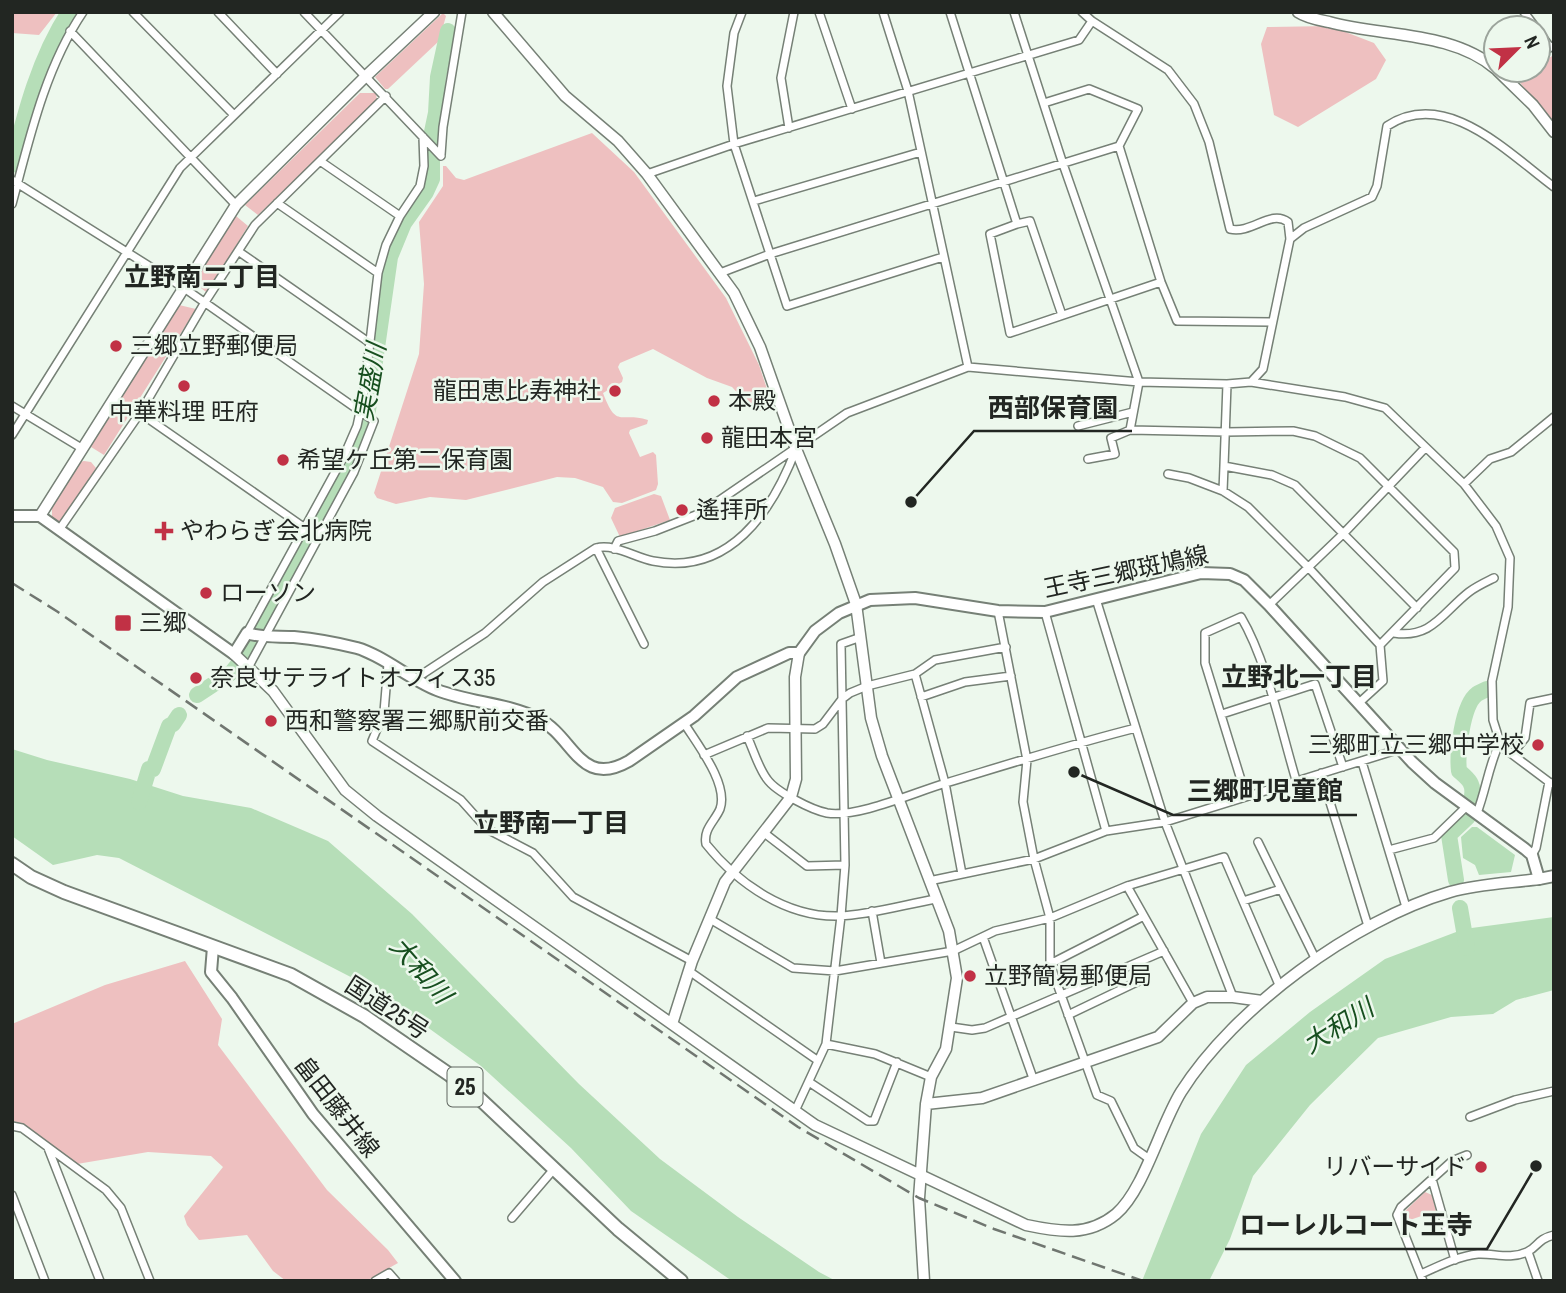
<svg xmlns="http://www.w3.org/2000/svg" width="1566" height="1293" font-family="'Archivo Narrow','Noto Sans JP',sans-serif">
<style>
.green{fill:#eec0c0}
.water{fill:#b6deb8}
.lines{fill:none;stroke-linecap:round;stroke-linejoin:round}
.river{stroke:#b6deb8;stroke-width:16}
.minor-casing{stroke:#768076;stroke-width:10}
.tertiary-casing{stroke:#768076;stroke-width:13}
.secondary-casing{stroke:#768076;stroke-width:14}
.trunk-casing{stroke:#768076;stroke-width:16}
.minor{stroke:#fff;stroke-width:7}
.tertiary{stroke:#fff;stroke-width:10}
.secondary{stroke:#fff;stroke-width:10}
.trunk{stroke:#fff;stroke-width:12}
.rail{stroke:#707670;stroke-width:2.5;stroke-dasharray:14 7;stroke-linecap:butt}
.poi-dot{fill:#c13145;stroke:#edf8ed;stroke-width:2.5}
.labels{text-anchor:middle;stroke-width:5;stroke-linejoin:round;paint-order:stroke}
.shield{fill:#edf8ed;stroke:#5f655f;stroke-width:2}
.shield-label{font-size:23px;font-weight:bold;fill:#222622}
.poi-label{font-size:24px;fill:#222622;stroke:#edf8ed;text-anchor:start}
.street-label{font-size:24px;fill:#222622;stroke:#edf8ed}
.neighbourhood-label{font-size:26px;font-weight:bold;fill:#222622;stroke:#edf8ed}
.water-label{font-size:26px;font-style:italic;fill:#174f1f;stroke:#edf8ed}
.leader{fill:none;stroke:#222622;stroke-width:2.5}
.callout-dot{fill:#222622;stroke:#edf8ed;stroke-width:2.5}
.callout-label{font-size:26px;text-anchor:middle;font-weight:bold;fill:#222622;stroke:#edf8ed;stroke-width:5;stroke-linejoin:round;paint-order:stroke}
</style>
<rect width="100%" height="100%" fill="#edf8ed"/>
<path class="green" d="M12,12H57L39,35L12,33Z
M443,13L446,16L439,41L388,89H385L375,77Z
M1330,26L1374,43L1386,60L1376,79L1298,127L1274,115L1261,44L1267,27Z
M1554,55V124L1517,79L1518,75L1526,70H1538V64Z
M360,93H376L377,101L258,215L245,205Z
M592,133L634,172L726,298L759,365L774,410L765,412L752,409L732,387L707,378L653,349L620,363L618,367L623,378L622,382L603,393C617,430 620,411 648,420L647,424L630,430L629,433L640,457L653,452L656,455L658,484L656,490L622,503L613,502L603,487L575,478L557,477L466,500L430,497L396,504L377,498L374,493L419,354L424,284L419,222L443,186V166H446L456,178L464,180Z
M236,216L248,226L209,290L206,292L197,285L195,280Z
M179,305L196,309L104,455L91,447L92,443Z
M84,461L91,462L96,468L61,525L52,517V506L80,462Z
M654,494L661,496L670,520L620,537L611,518L615,508Z
M185,961L222,1019L218,1045L327,1190L388,1250L398,1263L366,1281H286L273,1271L247,1235L199,1240L187,1225L184,1216L223,1167L211,1156L148,1152L77,1164L22,1123L12,1121V1024L105,985Z
M1425,1192L1432,1195L1436,1211L1404,1222L1402,1217L1404,1212Z"/>
<path class="water" d="M12,749L47,760L130,779L183,796L251,808L328,841L412,914L579,1084L660,1159L738,1217L819,1272L836,1281H732L631,1211L571,1148L481,1066L376,990L119,858L97,855L53,865L12,836Z
M1472,827H1477L1515,855L1511,872L1479,875L1475,865L1463,858L1461,837Z
M1554,917V990L1516,1000L1493,1014L1451,1017L1378,1038L1310,1105L1253,1176L1230,1239L1209,1281H1142L1201,1134L1246,1065L1310,1012L1385,959L1464,929Z"/>
<g class="lines">
<path class="river" d="M12,165C25,113 39,58 69,12
M197,695L232,672L248,652L337,485L366,424L390,257L404,223L426,192L432,179V132L436,113L438,77L448,31
M1472,796C1474,783 1468,779 1459,771C1457,754 1462,705 1477,694C1480,692 1483,691 1487,689
M139,802L149,769H153L169,726L173,724L179,715
M1456,880L1449,835L1468,817
M1460,908L1467,948"/>
<defs>
<path id="minor" d="M133,12L233,114
M218,12L277,74
M304,12L441,156
M742,12L734,33L727,86L734,144L787,306L943,257
M819,12L852,109
M883,12L908,91L968,367
M950,12L1017,224L990,234L1010,333L1161,282
M1014,12L1063,164L1139,382L1130,430L1226,432L1293,431L1315,436L1360,458L1454,552L1455,568L1380,645L1383,681L1360,702
M1082,12L1092,21L1168,70L1194,104L1209,142L1230,229C1252,234 1271,209 1288,222L1290,239L1263,369L1251,382
M1524,12L1536,28
M70,31L236,205
M1538,31L1550,47
M1538,54L1553,46
M1044,103L1089,89L1138,109L1119,146L1161,282L1177,321L1271,322
M789,128L781,78L794,12
M441,155L443,127L462,12
M320,161L400,216
M647,174L734,144L1079,40L1092,21
M12,180L184,288L374,421L354,472L249,666
M754,201L921,152
M277,203L378,273
M12,204C29,140 45,68 83,12
M1017,224L1030,221L1062,315
M1290,239L1304,228L1372,197L1377,186L1387,126C1446,87 1508,153 1554,187
M238,251L370,343
M720,273L770,254L1119,146
M1227,384L1224,466L1272,475L1295,485L1417,608
M12,406L83,449
M140,413L305,528L321,531
M1078,426L1133,412
M12,435L180,168L340,12
M1088,459L1115,454L1111,438L1130,430
M1168,474L1189,478L1223,491L1248,507L1308,567L1380,645
M1464,484L1490,459L1511,452L1554,417
M1223,491L1224,466
M59,530L140,413L205,302L255,225L386,96
M596,548L644,644
M614,549L618,541L655,531L701,513L847,413L968,367L1139,382L1227,384L1251,382L1345,397L1385,408L1464,484L1496,526L1510,558L1508,607L1492,681L1493,720L1500,742L1505,749L1549,782L1554,784
M1096,599L1165,822L1233,997
M1269,605L1344,533L1425,448
M998,611L1027,760L1023,802L1034,859L1050,918V964L1097,1095L1111,1101L1134,1148L1148,1158
M1045,612L1106,831
M247,633L344,456L357,426L364,393L378,273L386,245L400,216L420,186L424,166L423,137
M1394,633C1432,639 1443,612 1469,592C1477,586 1486,582 1494,578
M388,664L384,712L372,741L461,800L487,829L533,853L573,897L692,961
M915,674L945,783L962,874
M415,679L485,633L543,582L596,548C614,543 636,558 653,561C729,576 772,512 796,449
M921,697L965,682L1011,676
M1222,714L1315,684L1343,767
M684,723C697,744 729,784 720,809C715,821 703,829 706,844C738,884 787,918 840,916C869,915 907,904 936,899
M747,736C753,749 758,767 767,779C776,792 812,810 827,813C858,818 915,792 946,783C1009,764 1072,744 1136,728
M1512,754L1525,738L1530,703L1554,698
M704,755L768,728L815,729L823,724L842,699L850,693L867,686L915,674L935,660L1006,647
M1362,762L1406,907
M1321,773L1368,926
M1246,796L1205,663V633L1241,617C1267,661 1281,730 1296,780
M1477,813C1486,790 1489,764 1500,742
M763,832L807,866L845,865
M1258,842L1281,889
M1389,850L1434,838L1467,806
M1532,855L1536,848L1549,782
M929,881L1034,859L1106,831L1165,822L1400,749
M1127,886L1193,1003
M1243,901L1281,889L1316,960
M872,911L881,963
M710,919L793,968L835,971L953,951L995,931L1050,918L1127,886L1224,857L1280,987
M983,937L1034,1081
M1050,964L1144,916
M689,971L817,1060
M1068,1015L1141,980L1134,964
M951,1027L972,1030L985,1028L1164,951
M826,1044L875,1054L931,1077
M809,1082L868,1121H874L897,1062
M795,1111L826,1044L841,916L845,865L841,644L861,637
M1470,1117L1515,1100L1554,1091
M12,1126L22,1128L106,1190L121,1208L150,1281
M48,1148L100,1281
M1432,1179L1455,1260
M12,1195L45,1281
M512,1218L554,1169
M1528,1252L1538,1281
M1421,1274C1439,1266 1458,1256 1478,1254C1494,1253 1510,1260 1527,1252C1538,1247 1537,1239 1554,1235
M375,1281L389,1273L396,1281
M1423,1281L1397,1215L1401,1207L1452,1161L1467,1155"/>
<path id="tertiary" d="M493,12L565,96L618,141L647,174L734,293L760,347L796,449L835,544L856,604L871,718L882,756L949,931L957,978L946,1049L931,1077L926,1104L919,1198L924,1281
M1298,12C1307,18 1319,20 1329,22C1383,37 1452,31 1496,69
M1497,70L1533,105L1554,132
M40,516L236,205L366,76L434,12
M234,654L273,691L345,790L377,816L815,1125L1026,1225C1059,1232 1088,1237 1116,1214C1144,1190 1160,1126 1181,1092C1234,1008 1354,920 1450,892C1478,884 1510,883 1539,879
M672,1024L692,961L725,882L791,797L796,779L795,677L799,653
M926,1104L982,1098L1158,1037L1193,1003L1207,997H1233L1262,1001"/>
<path id="secondary" d="M12,516H40L234,654L247,633C261,638 279,636 294,637C315,639 337,643 357,648C382,655 411,680 437,690C470,703 508,703 539,719C574,737 580,789 629,761L694,716L737,677L789,653H799L815,631L839,613L870,600L915,598L998,611L1045,612L1201,573L1230,574L1244,580L1269,605L1412,762L1435,783L1525,849L1532,855L1539,879L1554,876
M213,947L211,972L232,998L313,1114L455,1281"/>
<path id="trunk" d="M12,864L31,877L64,892L291,975L364,1016L450,1075L480,1099L618,1229L681,1281"/>
</defs>
<use href="#minor" class="minor-casing"/>
<use href="#tertiary" class="tertiary-casing"/>
<use href="#secondary" class="secondary-casing"/>
<use href="#trunk" class="trunk-casing"/>
<use href="#minor" class="minor"/>
<use href="#tertiary" class="tertiary"/>
<use href="#secondary" class="secondary"/>
<use href="#trunk" class="trunk"/>
<path class="rail" d="M12,583L58,612L798,1127L919,1198L994,1229L1143,1281"/>
</g>
<g class="poi-dot">
<circle cx="116" cy="346" r="7"/>
<circle cx="184" cy="386" r="7"/>
<circle cx="615" cy="391" r="7"/>
<circle cx="714" cy="401" r="7"/>
<circle cx="707" cy="438" r="7"/>
<circle cx="283" cy="460" r="7"/>
<circle cx="682" cy="510" r="7"/>
<path d="M160.5 520.5h7v7h7v7h-7v7h-7v-7h-7v-7h7z"/>
<circle cx="206" cy="593" r="7"/>
<rect x="114" y="614" width="18" height="18" rx="3.5"/>
<circle cx="196" cy="678" r="7"/>
<circle cx="271" cy="721" r="7"/>
<circle cx="1538" cy="745" r="7"/>
<circle cx="970" cy="976" r="7"/>
<circle cx="1481" cy="1167" r="7"/>
</g>
<g class="labels">
<rect class="shield" x="447.5" y="1067.5" width="35" height="39" rx="5"/>
<g class="shield-label">
<text x="465" y="1095">25</text>
</g>
<g class="poi-label">
<text x="130" y="354">三郷立野郵便局</text>
<text x="601" y="399" text-anchor="end">龍田恵比寿神社</text>
<text x="728" y="409">本殿</text>
<text x="184" y="420" text-anchor="middle">中華料理 旺府</text>
<text x="721" y="446">龍田本宮</text>
<text x="297" y="468">希望ケ丘第二保育園</text>
<text x="696" y="518">遙拝所</text>
<text x="180" y="539">やわらぎ会北病院</text>
<text x="220" y="601">ローソン</text>
<text x="139" y="631">三郷</text>
<text x="210" y="686">奈良サテライトオフィス35</text>
<text x="285" y="729">西和警察署三郷駅前交番</text>
<text x="1524" y="753" text-anchor="end">三郷町立三郷中学校</text>
<text x="984" y="984">立野簡易郵便局</text>
<text x="1467" y="1175" text-anchor="end">リバーサイド</text>
</g>
<g class="street-label">
<text transform="translate(1126 572) rotate(-12)" y="8">王寺三郷斑鳩線</text>
<text transform="translate(387 1008) rotate(33)" y="8">国道25号</text>
<text transform="translate(337 1107) rotate(52)" y="8">畠田藤井線</text>
</g>
<g class="neighbourhood-label">
<text x="202" y="286">立野南二丁目</text>
<text x="1299" y="686">立野北一丁目</text>
<text x="551" y="832">立野南一丁目</text>
</g>
<g class="water-label">
<text transform="translate(370 382) rotate(-80)" y="9">実盛川</text>
<text transform="translate(421 970) rotate(49)" y="9">大和川</text>
<text transform="translate(1338 1026) rotate(-32)" y="9">大和川</text>
</g>
</g>
<path class="leader" d="M911 502L974 431H1132M1074 772L1173 815H1357M1536 1166L1487 1249H1225"/>
<g class="callout-dot">
<circle cx="911" cy="502" r="7"/>
<circle cx="1074" cy="772" r="7"/>
<circle cx="1536" cy="1166" r="7"/>
</g>
<g class="callout-label">
<text x="1053" y="417">西部保育園</text>
<text x="1265" y="800">三郷町児童館</text>
<text x="1356" y="1234">ローレルコート王寺</text>
</g>
<rect width="1566" height="1293" fill="none" stroke="#222622" stroke-width="28"/>
<g transform="translate(1517 49) rotate(66)"><circle r="33" fill="#edf8ed" stroke="#9ca49c" stroke-width="2"/>
<path d="M0-5L12 26L0 18L-12 26Z" fill="#c13145"/>
<text y="-10" font-size="19" font-weight="bold" text-anchor="middle" fill="#222622">N</text>
</g>
</svg>
